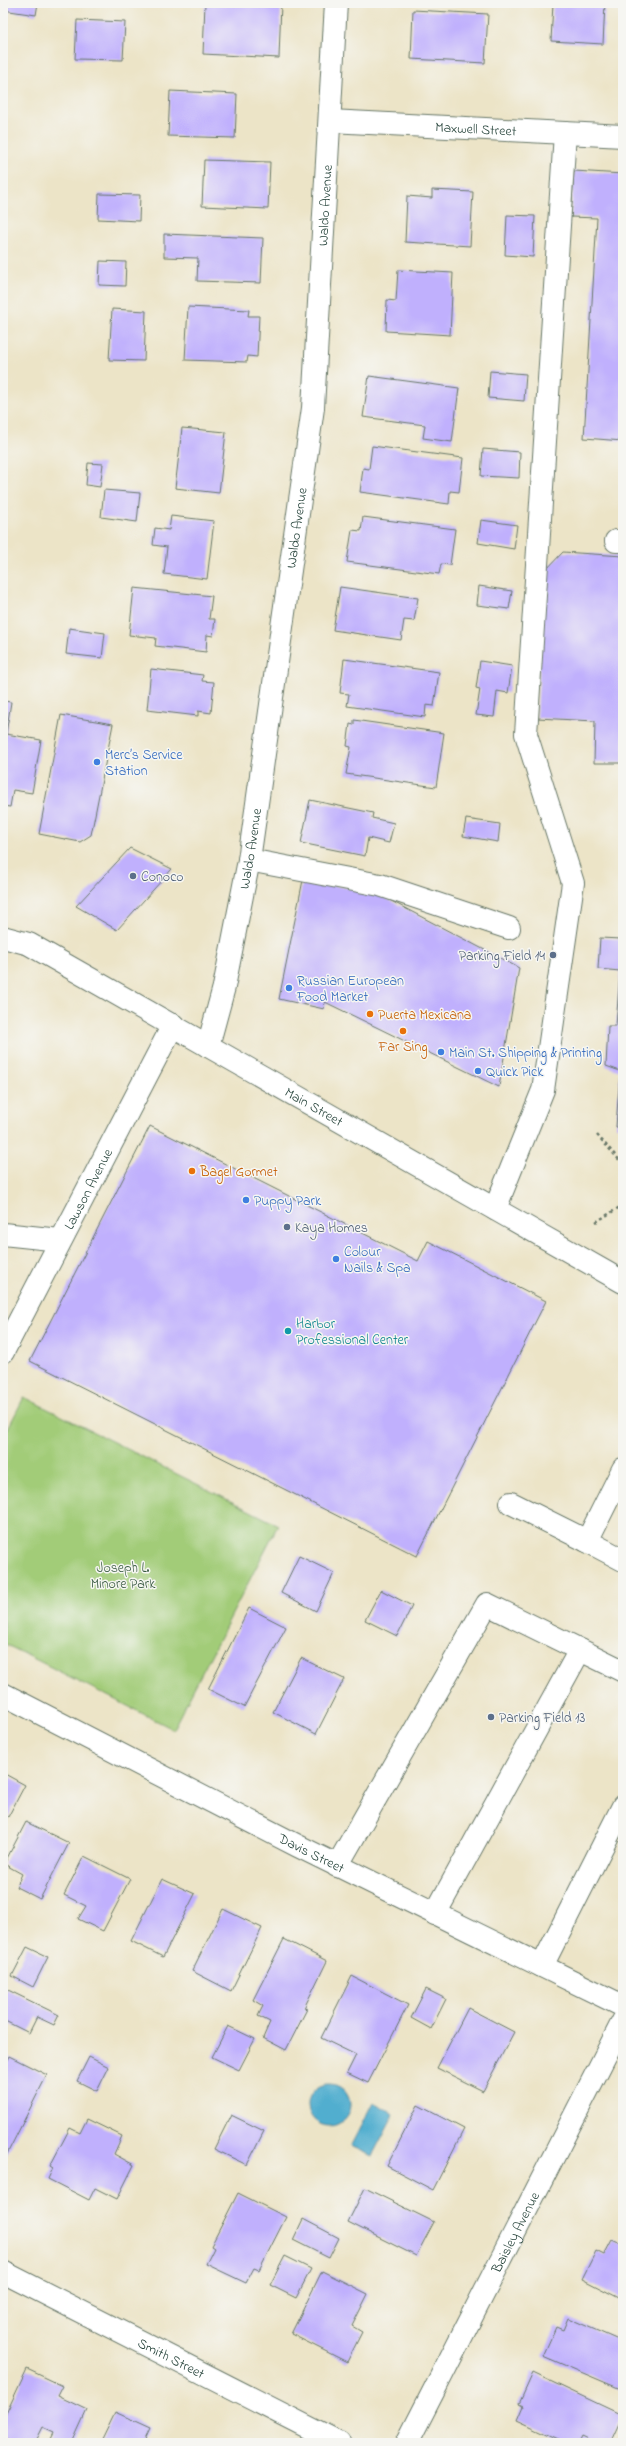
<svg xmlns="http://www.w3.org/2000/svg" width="626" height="2446" font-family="'Indie Flower',sans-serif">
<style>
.green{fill:#a2cc78;stroke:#608456}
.water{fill:#51aecf;stroke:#387682}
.building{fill:#c0b0fd}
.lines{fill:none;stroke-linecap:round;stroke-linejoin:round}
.minor-casing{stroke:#677767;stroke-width:24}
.major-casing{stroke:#677767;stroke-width:24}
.path{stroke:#677767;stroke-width:2.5;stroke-dasharray:3 3;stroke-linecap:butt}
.minor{stroke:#fff;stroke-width:22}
.major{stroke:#fff;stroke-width:22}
.shop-dot{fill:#3f7fe0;stroke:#f6f6f2;stroke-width:1.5}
.service-dot{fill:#5c6f8a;stroke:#f6f6f2;stroke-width:1.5}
.food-dot{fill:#e8710a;stroke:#f6f6f2;stroke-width:1.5}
.culture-dot{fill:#0f9aa8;stroke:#f6f6f2;stroke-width:1.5}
.labels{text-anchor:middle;stroke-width:3;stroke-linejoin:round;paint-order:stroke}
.street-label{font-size:14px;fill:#1f3d34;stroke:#f6f6f2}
.shop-label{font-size:14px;fill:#366cbe;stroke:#f6f6f2;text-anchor:start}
.service-label{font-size:14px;fill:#4e5e75;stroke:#f6f6f2;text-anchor:start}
.food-label{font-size:14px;fill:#c56008;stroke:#f6f6f2;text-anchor:start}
.culture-label{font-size:14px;fill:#0d838f;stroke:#f6f6f2;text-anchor:start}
.park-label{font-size:14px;fill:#395a42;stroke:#f6f6f2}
</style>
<rect width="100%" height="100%" fill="#f6f6f2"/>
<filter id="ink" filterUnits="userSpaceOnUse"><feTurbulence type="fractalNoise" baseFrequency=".025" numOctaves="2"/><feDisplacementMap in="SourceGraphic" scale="8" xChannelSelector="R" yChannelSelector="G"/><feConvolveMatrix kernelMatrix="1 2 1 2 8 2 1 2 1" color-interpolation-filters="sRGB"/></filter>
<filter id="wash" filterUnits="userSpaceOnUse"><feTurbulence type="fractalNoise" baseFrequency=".012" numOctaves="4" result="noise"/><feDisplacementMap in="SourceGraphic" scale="16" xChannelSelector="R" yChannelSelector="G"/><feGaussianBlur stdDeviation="0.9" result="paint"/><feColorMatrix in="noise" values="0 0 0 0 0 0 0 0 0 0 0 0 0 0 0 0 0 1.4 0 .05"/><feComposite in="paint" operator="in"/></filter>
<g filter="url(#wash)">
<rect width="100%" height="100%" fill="#ece4c7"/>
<path class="green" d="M24,1397L278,1525L173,1729L3,1643V1438Z"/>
<path class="water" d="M308 2105a21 21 0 1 1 42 0a21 21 0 1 1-42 0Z
M373,2103L394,2114L372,2156L351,2146Z"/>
<g id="blocks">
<path class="building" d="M3,3H38L36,15L3,10Z
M205,3H281L279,58L203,54Z
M553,3H605L603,44L551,41Z
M413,10L488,14L485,63L411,59Z
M77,20L125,22L123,60L75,59Z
M170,91L237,94L235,138L168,136Z
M204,160L270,162L268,209L202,206Z
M574,171L623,174V441L584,438L597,218L571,217Z
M432,190L473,192L470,246L405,242L407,196L432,198Z
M99,194L140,195L139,221L98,219Z
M507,215L535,216L533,257L505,255Z
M164,234L263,238L261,283L197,281L198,258L164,257Z
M100,261L126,262L125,286L99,285Z
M398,270L453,273L450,335L386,331L387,300L396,301Z
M188,307L249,310L248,316H259L257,357L248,356L247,362L185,360Z
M112,309L146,311L144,361L109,360Z
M490,371L526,374L524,401L488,398Z
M369,376L459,388L452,442L423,438L425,425L363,417Z
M182,428L226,432L219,493L175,488Z
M372,446L463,458L459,492L450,491L449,504L360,492L363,468L369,469Z
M483,449L520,452L519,478L481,476Z
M88,463L103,464L100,487L86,485Z
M104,490L140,493L137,522L101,517Z
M171,516L214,521L207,579L164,574L167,547L153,545L155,528L169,530Z
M363,517L455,529L450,565L441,564L439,574L347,562L352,530L361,531Z
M481,520L517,525L514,549L478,543Z
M563,552L623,556V763H594L595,721L537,718L544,572Z
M479,586L512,591L509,609L477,605Z
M340,587L418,598L414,621L404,620L401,640L333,630Z
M134,588L212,596L209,619H215L213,636L207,635L206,652L155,646L156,638L129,635Z
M69,628L105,633L102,658L66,654Z
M344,659L439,672L434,706L426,705L425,717L347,706L349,694L340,693Z
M480,661L512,666L508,693L497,691L494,717L476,715L480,689L476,688Z
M151,669L203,675L202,681L214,682L211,713L198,711V716L147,710Z
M3,701L11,702L6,734L41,740L32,793L13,790L10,807L3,806Z
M61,715L113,724L91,835L80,842L39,834Z
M354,720L444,733L436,787L346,774L351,747L347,746L350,724L354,725Z
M310,800L373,813L372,818L394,823L389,843L368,838L365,856L301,843Z
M466,819L500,824L498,842L463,836Z
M130,848L172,869L117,930L76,906Z
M303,880L376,893L519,968L499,1087L325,1002L324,1009L279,999Z
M622,912L623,1127H616L620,1071L606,1066L608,1026H616L620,971L598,969L600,938L621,939Z
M150,1126L418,1261L428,1241L546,1301L417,1556L30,1361Z
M299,1556L334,1573L316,1611L281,1593Z
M381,1590L412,1606L397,1636L365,1620Z
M249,1608L286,1627L244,1707L208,1689Z
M301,1658L344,1679L316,1734L273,1712Z
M3,1773L25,1785L8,1817L3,1815Z
M26,1822L69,1843L40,1899L16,1887L22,1874L4,1864Z
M84,1856L130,1879L103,1931L78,1919L86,1906L64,1895Z
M162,1879L195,1894L163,1957L131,1941Z
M223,1909L262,1928L231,1991L192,1971Z
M284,1939L327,1961L304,2008L307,2009L286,2050L263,2038L270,2022L258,2016L263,2006L253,2000Z
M27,1947L48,1957L33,1987L12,1976Z
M352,1976L408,2005L368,2083L347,2073L356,2055L321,2038Z
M6,1989L59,2015L54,2025L37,2017L29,2033L3,2020V1995Z
M426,1989L446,1999L431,2029L411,2018Z
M468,2008L514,2032L483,2091L437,2068Z
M228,2026L255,2039L239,2070L212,2057Z
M9,2056L47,2075L6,2156L3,2155V2068Z
M89,2057L109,2067L97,2091L77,2081Z
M418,2105L464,2129L433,2190L387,2166Z
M231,2115L264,2131L247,2165L214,2149Z
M87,2119L122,2136L114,2154L134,2165L117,2199L95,2188L89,2200L48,2179L53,2168L50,2166L70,2128L80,2133Z
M365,2188L434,2222L416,2256L348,2222Z
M238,2193L286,2217L259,2270L254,2268L246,2283L206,2264L214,2248L211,2246Z
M303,2219L339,2238L329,2258L293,2240Z
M612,2240L623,2245V2300L582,2279L596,2251L604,2255Z
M285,2256L311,2269L296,2298L270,2285Z
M322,2271L368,2294L352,2326L362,2332L347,2362L291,2334Z
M568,2318L623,2342V2390L543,2356L556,2327L563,2330Z
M27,2369L63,2386L58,2396L87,2410L72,2443H62L51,2438L54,2432L43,2427L35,2443H14L3,2438V2420Z
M533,2373L622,2415L609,2443H595L582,2437L579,2443H567L517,2420L523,2406L519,2404Z
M115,2412L150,2428L143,2443H100Z"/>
</g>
</g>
<g filter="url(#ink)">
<use href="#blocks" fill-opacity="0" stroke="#677767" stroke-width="1"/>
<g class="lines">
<defs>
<g id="minor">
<path id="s1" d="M330,121L623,136"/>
<path d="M616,541H623"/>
<path d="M249,860L380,885L509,928"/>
<path id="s2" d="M208,1046L224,987L249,860L313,408L336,3"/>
<path d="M495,1209L543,1090L573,883L526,734L565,133"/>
<path d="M3,1234L60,1240"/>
<path id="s3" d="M3,1352L173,1025"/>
<path d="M623,1469L587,1541L623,1560"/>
<path d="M511,1503L587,1541"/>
<path id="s4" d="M3,1694L298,1846L623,2006"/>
<path d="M337,1866L487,1604L623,1671"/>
<path d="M435,1914L580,1650"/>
<path d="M542,1966L623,1806"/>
<path id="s5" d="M3,2272L339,2443"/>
<path id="s6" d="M407,2443L623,2021"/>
</g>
<g id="major">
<path id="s7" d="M3,937L29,944L623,1282"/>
</g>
</defs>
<use href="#minor" class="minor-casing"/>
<use href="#major" class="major-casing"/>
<path class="path" d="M597,1135L623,1164
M596,1222L623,1205"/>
<use href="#minor" class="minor"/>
<use href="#major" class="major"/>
</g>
</g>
<g class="shop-dot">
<circle cx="97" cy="762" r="4"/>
<circle cx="289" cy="988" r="4"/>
<circle cx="441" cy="1052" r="4"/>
<circle cx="478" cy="1071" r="4"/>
<circle cx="246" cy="1200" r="4"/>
<circle cx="336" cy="1259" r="4"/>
</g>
<g class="service-dot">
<circle cx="133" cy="876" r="4"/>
<circle cx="553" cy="955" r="4"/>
<circle cx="287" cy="1227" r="4"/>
<circle cx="491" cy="1717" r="4"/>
</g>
<g class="food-dot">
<circle cx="370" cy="1014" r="4"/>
<circle cx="403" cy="1031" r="4"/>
<circle cx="192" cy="1171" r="4"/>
</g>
<circle class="culture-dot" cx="288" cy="1331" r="4"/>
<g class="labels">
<g class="street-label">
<text dy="5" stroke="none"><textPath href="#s1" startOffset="146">Maxwell Street</textPath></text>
<text dy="5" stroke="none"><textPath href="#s2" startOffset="850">Waldo Avenue</textPath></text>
<text dy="5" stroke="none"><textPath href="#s2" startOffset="526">Waldo Avenue</textPath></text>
<text dy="5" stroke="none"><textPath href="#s2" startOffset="202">Waldo Avenue</textPath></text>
<text dy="5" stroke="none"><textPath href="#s7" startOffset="355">Main Street</textPath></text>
<text dy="5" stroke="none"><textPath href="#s3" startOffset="184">Lawson Avenue</textPath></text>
<text dy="5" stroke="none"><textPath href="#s4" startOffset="347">Davis Street</textPath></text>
<text dy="5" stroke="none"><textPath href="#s6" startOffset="237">Baisley Avenue</textPath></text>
<text dy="5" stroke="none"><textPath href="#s5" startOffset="189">Smith Street</textPath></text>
</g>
<g class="shop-label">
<text x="105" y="759">Merc’s Service<tspan x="105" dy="16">Station</tspan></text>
<text x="297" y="985">Russian European<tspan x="297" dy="16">Food Market</tspan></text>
<text x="449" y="1057">Main St. Shipping &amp; Printing</text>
<text x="486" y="1076">Quick Pick</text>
<text x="254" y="1205">Puppy Park</text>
<text x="344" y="1256">Colour<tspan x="344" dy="16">Nails &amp; Spa</tspan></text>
</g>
<g class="service-label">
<text x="141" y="881">Conoco</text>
<text x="545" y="960" text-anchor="end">Parking Field 14</text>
<text x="295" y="1232">Kaya Homes</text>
<text x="499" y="1722">Parking Field 13</text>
</g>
<g class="food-label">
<text x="378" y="1019">Puerta Mexicana</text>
<text x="403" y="1051" text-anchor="middle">Far Sing</text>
<text x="200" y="1176">Bagel Gormet</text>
</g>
<g class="culture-label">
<text x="296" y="1328">Harbor<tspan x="296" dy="16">Professional Center</tspan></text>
</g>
<g class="park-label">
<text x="123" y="1572">Joseph L.<tspan x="123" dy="16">Minore Park</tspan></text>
</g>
</g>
<rect width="626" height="2446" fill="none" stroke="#f6f6f2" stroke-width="16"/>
</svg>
